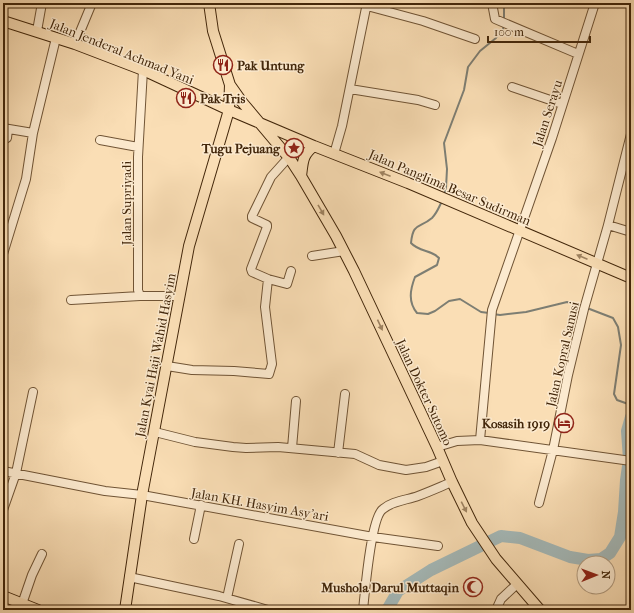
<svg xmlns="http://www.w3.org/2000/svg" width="634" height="613" font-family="'IM FELL French Canon',serif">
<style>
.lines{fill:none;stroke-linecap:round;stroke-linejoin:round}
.stream{stroke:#7d7e73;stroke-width:2}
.river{stroke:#a4b9b9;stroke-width:12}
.minor-casing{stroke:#705435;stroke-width:10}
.major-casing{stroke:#42260a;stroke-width:12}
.minor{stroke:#fceacf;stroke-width:8}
.major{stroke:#fadeb5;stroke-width:10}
.oneway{fill:#9e8260}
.labels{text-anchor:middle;stroke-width:3;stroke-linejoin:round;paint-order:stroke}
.street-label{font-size:13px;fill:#42260a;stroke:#fceacf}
.poi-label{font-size:13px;font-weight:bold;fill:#42260a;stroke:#fceacf;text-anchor:end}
</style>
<rect width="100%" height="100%" fill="#fadeb5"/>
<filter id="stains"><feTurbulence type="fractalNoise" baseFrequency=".005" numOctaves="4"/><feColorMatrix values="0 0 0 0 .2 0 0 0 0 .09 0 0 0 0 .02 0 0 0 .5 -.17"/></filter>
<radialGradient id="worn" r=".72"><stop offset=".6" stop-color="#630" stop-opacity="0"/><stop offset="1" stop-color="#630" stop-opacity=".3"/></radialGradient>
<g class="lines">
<path class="stream" d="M504,3V20
M444,195L446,188L447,169L444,143L464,90L468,67L480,51L496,38L503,29L504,24
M442,201C439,207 437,213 432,218C419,229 413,222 411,243C419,252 432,250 439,258L437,265L415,277C410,290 408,302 417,313L428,314L435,311L449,301L460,299L481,312L489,313
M587,308L613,318L618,327L621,345L614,394L617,400L631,405
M493,314L500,315L526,312L567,302L583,306"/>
<path class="river" d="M387,610L398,591L431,570L501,536L520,538L570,557L588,560L601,559L610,553L620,537L624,512L626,480L629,459L627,431L631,417"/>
<defs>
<path id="minor" d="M492,3L495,19L578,54
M367,6L423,21L475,39
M37,31L42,3
M75,44L92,3
M512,87L562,104
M350,89L418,100L435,105
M3,128L33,133
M3,140L7,138L8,129
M100,140L138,147
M334,154L342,126L367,3
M608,225L631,232
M3,254L26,179L33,133L56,38
M312,256L344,251
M268,279L252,272L251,269L267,227V225L252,218V216L271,177L289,157
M140,296L138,290V157L143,70
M71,300L140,296H180
M167,366L192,370L234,371L269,374L272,364L265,307L268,279L287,284L291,271
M155,432L195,442L233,447L246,448L278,447L355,454L379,465L406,470L426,467L443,461
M480,440L492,310L552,138L595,3
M437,447L457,441L480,440L631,461
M292,448L296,401
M338,453L345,394
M3,471L105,491L142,495L373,537L438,546
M539,503L553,450L568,375L584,309L608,225L631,134
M3,510L16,473L33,392
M194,539L201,505
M129,577L219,596L268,610
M227,598L239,544
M22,604L32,575L42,554
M363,610C365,592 371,517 383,509C392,501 407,500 418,496C429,492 440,487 452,482
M496,610L501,599L517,584"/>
<path id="major" d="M3,21L75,44L143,70L229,110L314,146L408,183L631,278
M230,85L242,102L290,159L301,176L336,236L354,271L437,447L452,482L472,523L496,559L540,610
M301,176C303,162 302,155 314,146
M3,596L38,610
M125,610L142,495L189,246L229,110L230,85L213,31L209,3"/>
</defs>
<use href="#minor" class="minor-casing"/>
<use href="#major" class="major-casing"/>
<use href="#minor" class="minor"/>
<use href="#major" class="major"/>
</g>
<defs><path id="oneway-solid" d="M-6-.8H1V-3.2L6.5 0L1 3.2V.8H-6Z"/></defs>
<g class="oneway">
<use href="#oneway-solid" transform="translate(385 174) rotate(-159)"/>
<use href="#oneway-solid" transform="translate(321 210) rotate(60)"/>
<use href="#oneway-solid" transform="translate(582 257) rotate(-157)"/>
<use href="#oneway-solid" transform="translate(380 325) rotate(65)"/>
<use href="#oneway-solid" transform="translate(464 507) rotate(63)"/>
</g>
<defs>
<symbol id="restaurant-ring" viewBox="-11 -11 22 22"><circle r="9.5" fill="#fceacf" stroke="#8f2418" stroke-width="1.5"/><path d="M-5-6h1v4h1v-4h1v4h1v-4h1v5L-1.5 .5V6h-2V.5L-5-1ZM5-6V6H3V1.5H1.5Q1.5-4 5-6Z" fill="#8f2418"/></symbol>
<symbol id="sight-ring" viewBox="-11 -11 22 22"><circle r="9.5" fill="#fceacf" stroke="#8f2418" stroke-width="1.5"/><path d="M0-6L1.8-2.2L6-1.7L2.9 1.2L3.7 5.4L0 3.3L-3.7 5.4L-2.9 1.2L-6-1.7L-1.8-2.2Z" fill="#8f2418"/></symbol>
<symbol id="hotel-ring" viewBox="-11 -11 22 22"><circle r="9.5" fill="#fceacf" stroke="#8f2418" stroke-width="1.5"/><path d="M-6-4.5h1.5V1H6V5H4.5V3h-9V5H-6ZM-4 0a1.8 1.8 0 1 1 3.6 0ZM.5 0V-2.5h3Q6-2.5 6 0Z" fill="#8f2418"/></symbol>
<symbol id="mosque-ring" viewBox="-11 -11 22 22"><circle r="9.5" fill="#fceacf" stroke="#8f2418" stroke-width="1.5"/><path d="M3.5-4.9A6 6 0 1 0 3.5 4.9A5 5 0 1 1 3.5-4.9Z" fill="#8f2418"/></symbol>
</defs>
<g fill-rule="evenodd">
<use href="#restaurant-ring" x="212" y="54" width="22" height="22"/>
<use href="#restaurant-ring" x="175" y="87" width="22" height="22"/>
<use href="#sight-ring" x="283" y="137" width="22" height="22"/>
<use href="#hotel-ring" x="553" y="412" width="22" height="22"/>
<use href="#mosque-ring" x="462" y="576" width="22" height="22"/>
</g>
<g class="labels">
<g class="street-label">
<text transform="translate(122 51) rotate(22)" y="5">Jalan Jenderal Achmad Yani</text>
<text transform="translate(547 113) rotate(-72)" y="5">Jalan Serayu</text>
<text transform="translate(450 187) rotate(23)" y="5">Jalan Panglima Besar Sudirman</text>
<text transform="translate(126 203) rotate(-90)" y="5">Jalan Supriyadi</text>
<text transform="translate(562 354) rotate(-77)" y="5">Jalan Kopral Sanusi</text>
<text transform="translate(155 355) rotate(-79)" y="5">Jalan Kyai Haji Wahid Hasyim</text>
<text transform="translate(425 392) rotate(65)" y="5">Jalan Dokter Sutomo</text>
<text transform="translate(260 504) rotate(10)" y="5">Jalan KH. Hasyim Asy'ari</text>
</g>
<g class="poi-label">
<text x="237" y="70" text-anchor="start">Pak Untung</text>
<text x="200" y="103" text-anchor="start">Pak Tris</text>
<text x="280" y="153">Tugu Pejuang</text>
<text x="550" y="428">Kosasih 1919</text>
<text x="459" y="592">Mushola Darul Muttaqin</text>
</g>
</g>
<rect width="634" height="613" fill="none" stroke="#fadeb5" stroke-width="16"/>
<rect x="4" y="4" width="626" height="605" fill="none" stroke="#42260a" stroke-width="2"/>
<rect x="8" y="8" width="618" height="597" fill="none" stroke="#42260a"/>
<g transform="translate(596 575) rotate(89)"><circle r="19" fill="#fceacf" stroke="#b29c80"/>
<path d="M0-3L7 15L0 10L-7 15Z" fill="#8f2418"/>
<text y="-6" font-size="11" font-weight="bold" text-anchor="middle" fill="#42260a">N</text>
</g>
<path d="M488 36v6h102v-6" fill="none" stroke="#42260a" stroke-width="2"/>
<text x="494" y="36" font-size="12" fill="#42260a" stroke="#fceacf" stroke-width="3" paint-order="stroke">100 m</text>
<rect width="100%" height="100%" filter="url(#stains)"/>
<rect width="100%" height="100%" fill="url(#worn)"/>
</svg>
